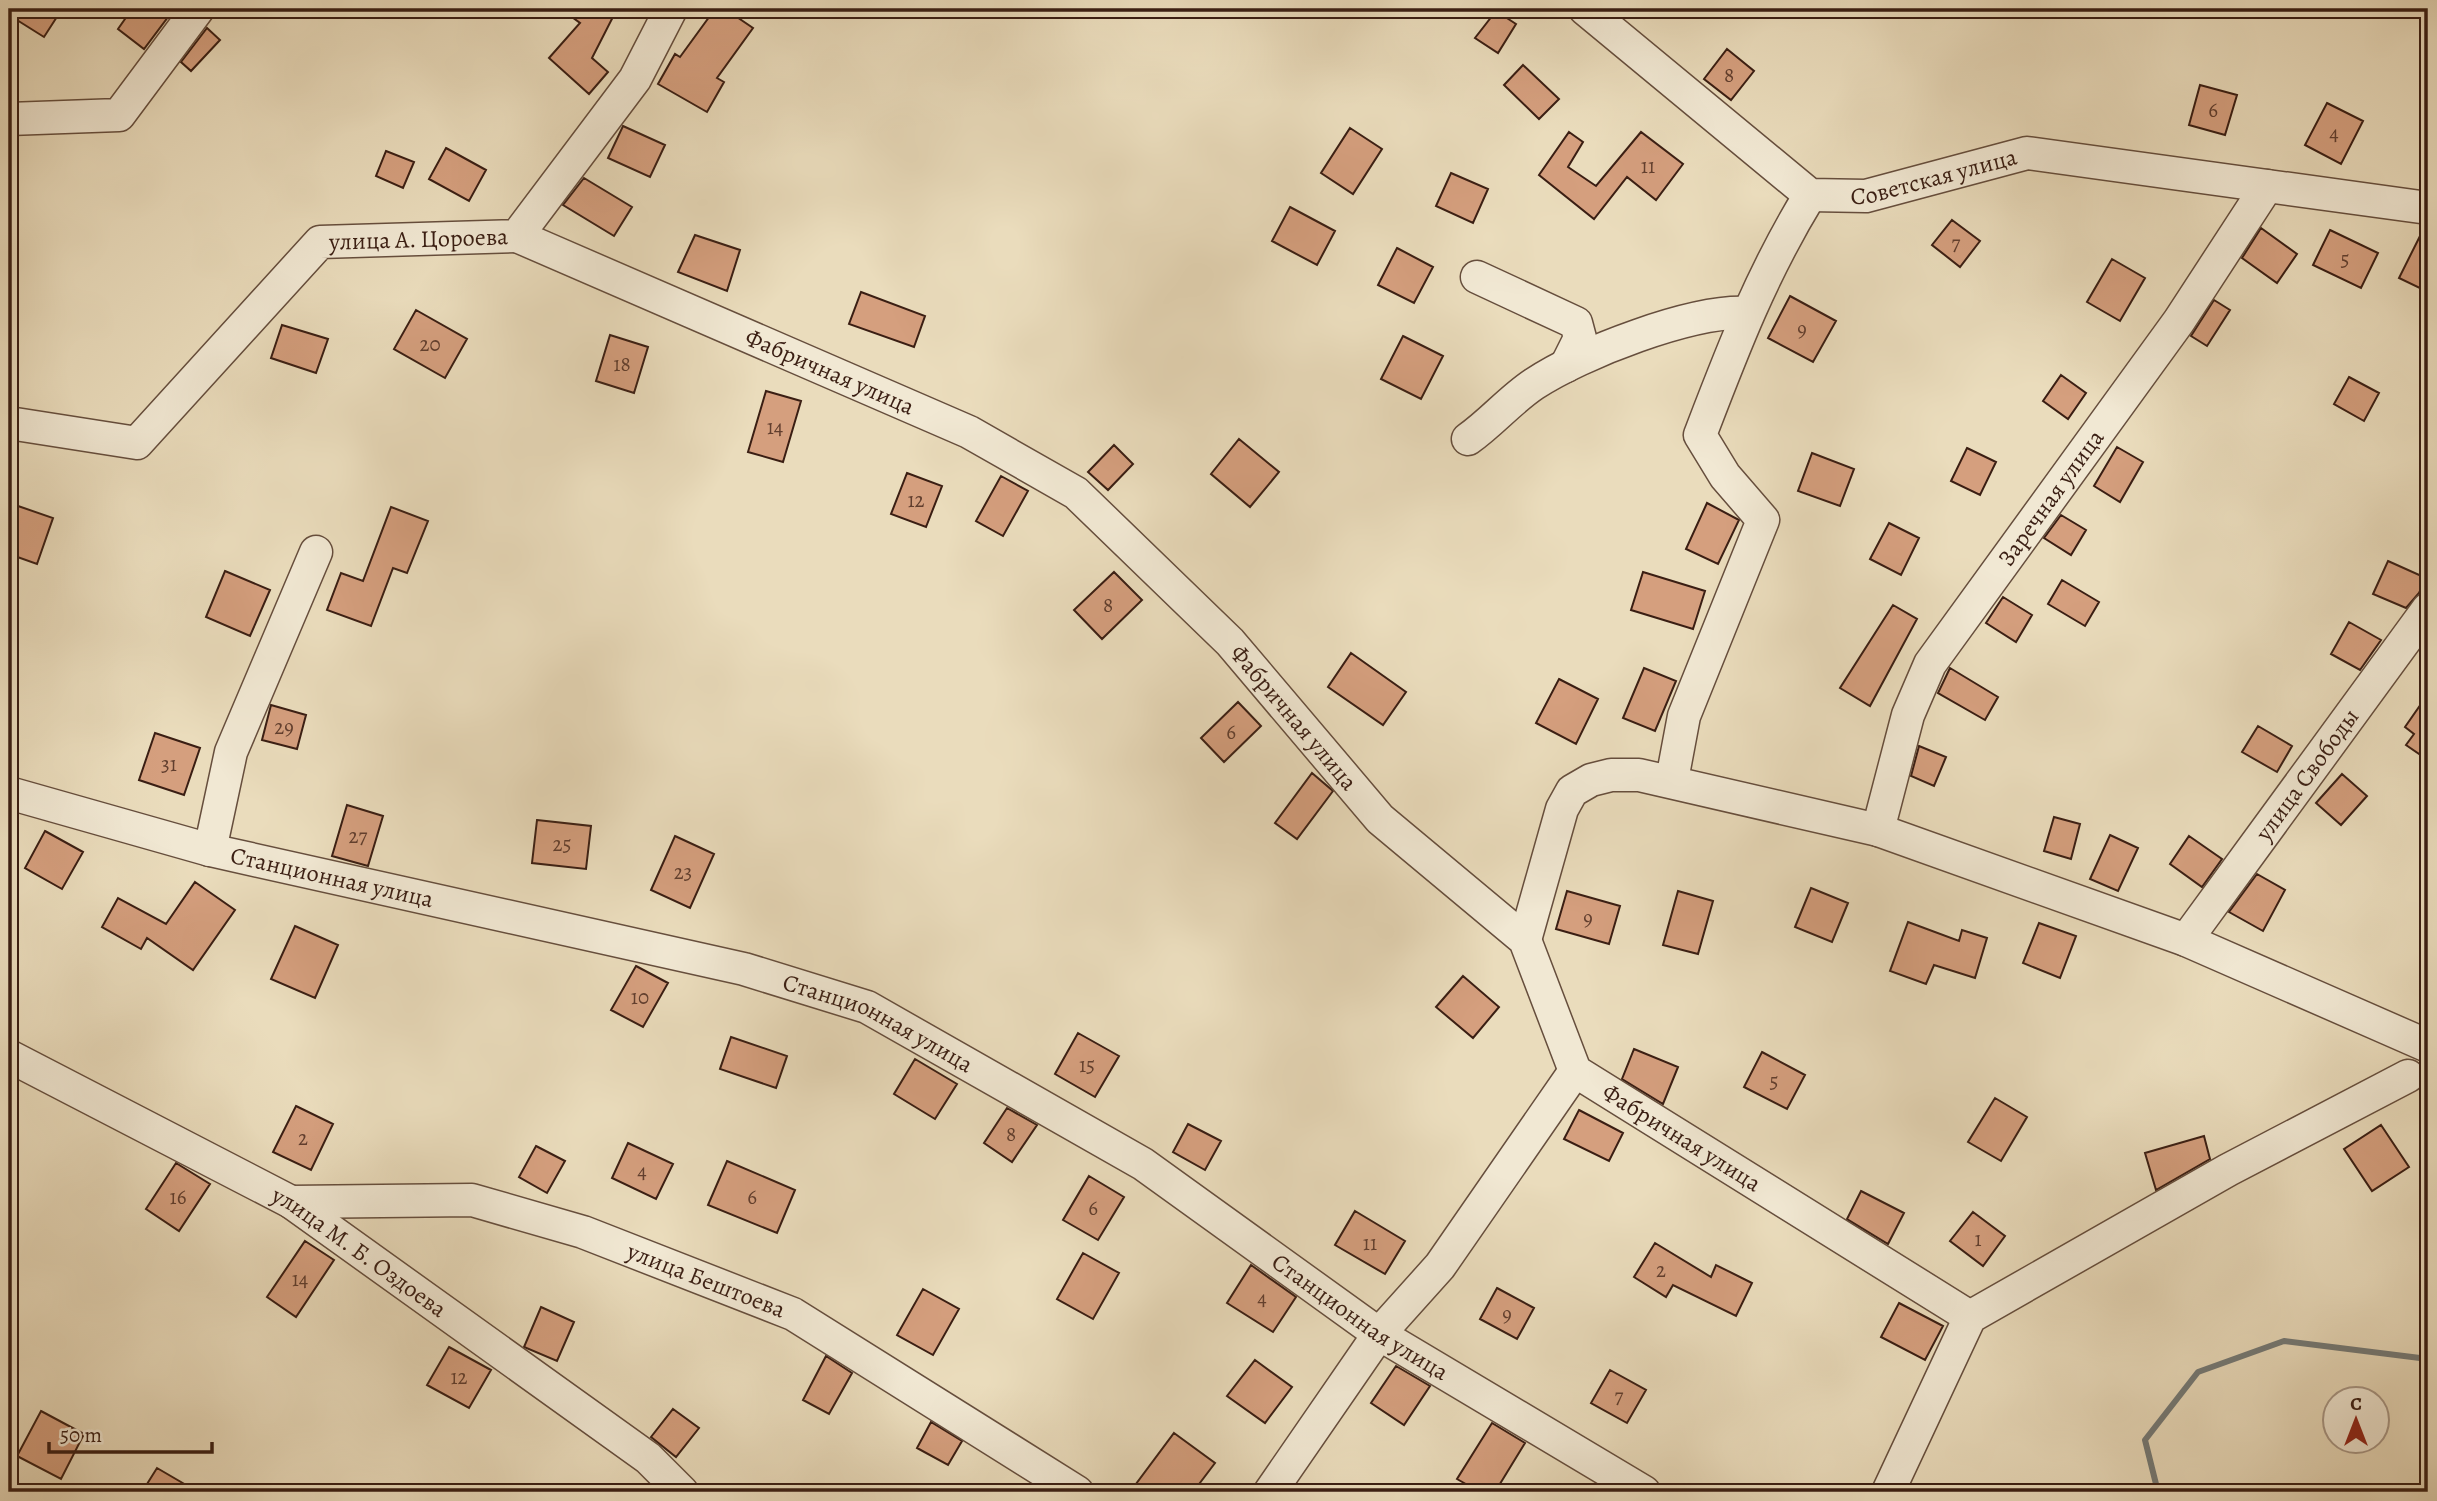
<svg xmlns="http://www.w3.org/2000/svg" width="2437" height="1501" font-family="Alegreya,serif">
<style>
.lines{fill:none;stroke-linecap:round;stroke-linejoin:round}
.stream{stroke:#757b78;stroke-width:6}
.building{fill:#d59f7e;stroke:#3a1e13;stroke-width:2}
.minor-casing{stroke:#664e3d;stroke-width:35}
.minor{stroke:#f1e8d3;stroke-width:32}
.labels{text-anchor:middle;stroke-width:7;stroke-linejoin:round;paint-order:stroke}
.number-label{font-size:21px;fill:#613e2e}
.street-label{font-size:24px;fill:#3a1e13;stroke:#f1e8d3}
</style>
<rect width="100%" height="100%" fill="#eadcbc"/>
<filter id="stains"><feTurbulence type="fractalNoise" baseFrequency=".00286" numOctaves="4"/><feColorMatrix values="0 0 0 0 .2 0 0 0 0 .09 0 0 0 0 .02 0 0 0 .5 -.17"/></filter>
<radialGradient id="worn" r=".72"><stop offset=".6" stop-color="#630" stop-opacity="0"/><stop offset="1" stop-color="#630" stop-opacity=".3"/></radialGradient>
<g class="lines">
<path class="stream" d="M2388,9L2428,15
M2158,1492L2145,1440L2198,1372L2284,1341L2428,1359"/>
</g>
<path class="building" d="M9,9H62L44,37L9,15Z
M132,9H174L144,49L118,29Z
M561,9H617L592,58L608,72L589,94L549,58L580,23Z
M715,9H725L753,28L717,78L724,82L707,112L658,84L675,54L680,57Z
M1496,11L1516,24L1498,53L1475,38Z
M207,28L220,40L191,71L181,62Z
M1727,49L1754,71L1731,100L1704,79Z
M1523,65L1559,99L1539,119L1504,85Z
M2200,85L2237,95L2225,135L2189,125Z
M2327,103L2363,121L2341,164L2305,145Z
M623,126L665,145L650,177L608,158Z
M1350,128L1382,149L1353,194L1321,173Z
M1569,132L1583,142L1568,167L1596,186L1641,132L1683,164L1656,200L1627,177L1594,219L1539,175Z
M446,148L486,170L469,201L429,179Z
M386,151L414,162L403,188L376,176Z
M1451,173L1488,189L1473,223L1436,206Z
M584,178L632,207L614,236L563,205Z
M1290,207L1335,231L1317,265L1272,241Z
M1952,220L1980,241L1960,267L1932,245Z
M2425,226H2428V292L2399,278Z
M2261,228L2297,254L2277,283L2242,258Z
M2330,230L2378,253L2361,288L2313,265Z
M695,235L740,250L727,291L678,272Z
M1397,248L1433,267L1414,303L1378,285Z
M2112,259L2145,278L2120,321L2087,302Z
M861,292L925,316L914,347L849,324Z
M1790,296L1836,321L1813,362L1768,338Z
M2214,300L2230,310L2207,346L2191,336Z
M416,310L467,339L445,378L394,349Z
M282,325L328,339L316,373L271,358Z
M610,335L648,347L634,393L596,381Z
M1403,336L1443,356L1421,399L1381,379Z
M2061,375L2086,393L2068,419L2043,401Z
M2349,377L2379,393L2364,421L2334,404Z
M766,391L801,401L783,462L748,452Z
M1239,439L1279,472L1250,507L1211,474Z
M1114,445L1133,464L1108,490L1088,472Z
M2117,447L2143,462L2120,502L2094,486Z
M1967,448L1996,462L1980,495L1951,481Z
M1812,453L1854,469L1840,506L1798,491Z
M907,473L942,486L926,527L891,514Z
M1001,476L1028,491L1003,536L976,521Z
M1707,503L1739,520L1718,564L1686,549Z
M18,506L53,518L37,564L9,554V530Z
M391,507L428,521L407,573L393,568L371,626L327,610L341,573L363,581Z
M2061,515L2086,530L2071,555L2044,538Z
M1889,523L1919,538L1901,575L1870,559Z
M2388,561L2426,578L2419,593L2406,608L2373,594Z
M225,571L270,590L250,636L206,617Z
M1114,572L1142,600L1102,639L1074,610Z
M1643,572L1705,591L1693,629L1631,610Z
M2062,580L2099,602L2085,626L2048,604Z
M2003,597L2032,615L2016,642L1986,623Z
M1893,605L1917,619L1870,706L1840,688Z
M2349,622L2381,640L2360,670L2331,654Z
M1351,653L1406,692L1383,725L1328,687Z
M1644,668L1676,681L1655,731L1623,718Z
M1950,668L1998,697L1985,720L1938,693Z
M1559,679L1598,699L1576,744L1536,723Z
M2428,694V760L2406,745L2414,734L2405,727Z
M1238,702L1261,726L1224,762L1201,738Z
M271,705L306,715L297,749L262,740Z
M2258,726L2292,746L2277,772L2242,752Z
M155,733L200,748L184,795L139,780Z
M1919,746L1946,757L1934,786L1911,776Z
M1312,773L1333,791L1297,839L1275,823Z
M2342,774L2367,796L2341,825L2316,803Z
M347,805L383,816L368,866L332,856Z
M2054,817L2080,824L2071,859L2044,851Z
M537,820L591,826L586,869L532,863Z
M45,831L83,852L62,889L25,868Z
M2110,835L2138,848L2118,891L2090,879Z
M675,836L714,854L690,908L651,890Z
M2189,836L2222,859L2202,887L2170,864Z
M2257,874L2285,890L2263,931L2229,912Z
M195,882L235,910L193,970L147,938L141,949L102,927L118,898L166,924Z
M1811,888L1848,903L1832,942L1795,927Z
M1567,891L1620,906L1609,944L1556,929Z
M1678,891L1713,901L1698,954L1663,945Z
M1908,922L1959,941L1962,930L1987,938L1975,978L1934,965L1926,984L1890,971Z
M2039,923L2076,936L2060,978L2023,963Z
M295,926L338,945L315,998L271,979Z
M636,966L668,983L643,1027L611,1010Z
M1463,976L1499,1007L1473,1038L1436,1007Z
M1078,1033L1119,1056L1095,1097L1055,1074Z
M731,1037L787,1056L776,1088L720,1069Z
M1634,1049L1678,1067L1663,1104L1622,1079Z
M1762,1052L1805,1075L1787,1109L1744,1087Z
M915,1059L957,1084L935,1119L894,1094Z
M1995,1098L2027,1117L2001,1161L1968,1142Z
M296,1106L333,1124L311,1170L273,1152Z
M1007,1108L1037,1125L1012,1162L984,1143Z
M1579,1110L1623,1133L1609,1161L1564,1139Z
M1188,1124L1221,1141L1205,1170L1173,1152Z
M2381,1125L2409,1167L2372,1191L2344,1149Z
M2204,1136L2210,1159L2156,1190L2145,1153Z
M628,1143L673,1164L656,1199L612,1178Z
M536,1146L565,1161L547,1193L519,1177Z
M727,1161L795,1190L777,1233L708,1205Z
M176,1163L210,1184L179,1231L146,1209Z
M1089,1176L1124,1197L1098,1240L1063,1220Z
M1861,1191L1904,1213L1888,1244L1847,1219Z
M1355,1211L1405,1241L1385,1274L1335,1245Z
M1973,1212L2005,1236L1983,1266L1950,1241Z
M305,1241L334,1260L296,1317L267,1297Z
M1655,1243L1711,1277L1716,1265L1752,1283L1736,1316L1673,1285L1666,1297L1634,1277Z
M1083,1253L1119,1273L1093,1319L1057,1299Z
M1251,1265L1296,1297L1273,1332L1227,1303Z
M1497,1288L1534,1308L1517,1339L1480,1319Z
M923,1289L959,1309L933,1355L897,1335Z
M1899,1303L1943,1326L1925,1360L1881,1337Z
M541,1307L574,1322L557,1361L524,1347Z
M449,1347L491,1370L469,1408L427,1385Z
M826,1356L852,1373L829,1414L803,1400Z
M1255,1360L1292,1387L1265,1423L1227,1396Z
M1396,1366L1430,1386L1404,1425L1371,1403Z
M1610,1370L1646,1390L1627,1423L1591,1403Z
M673,1409L699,1428L676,1457L651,1437Z
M41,1411L84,1434L61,1479L17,1456Z
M931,1422L962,1441L948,1465L917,1448Z
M1492,1423L1525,1443L1495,1492H1480L1457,1479Z
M1174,1433L1215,1463L1193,1492H1130Z
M157,1468L198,1492H142Z"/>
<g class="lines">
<defs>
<g id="minor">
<path id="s1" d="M1585,9L1810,195L1866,196L2027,153L2428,208"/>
<path d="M9,119L119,115L198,9"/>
<path id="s2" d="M517,236L969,432L1076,493L1230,642L1380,819L1525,940L1575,1071L1970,1317"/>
<path d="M1477,277L1576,323L1580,338L1566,366"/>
<path id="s3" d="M9,423L137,443L320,242L517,236L635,79L671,9"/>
<path d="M1468,439C1492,422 1510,400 1534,384C1581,353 1692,310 1747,313"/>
<path d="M1672,780L1684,716L1763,520L1725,476L1700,435C1733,349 1761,275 1810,195"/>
<path id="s4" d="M9,793L210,850L744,969L867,1007L1143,1164L1379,1334L1644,1492"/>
<path id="s5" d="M1878,830L1908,715L1930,664L2179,321L2267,186"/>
<path d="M210,850L231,752L316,552"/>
<path d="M1525,940L1562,809L1572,791L1591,780L1611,775H1639L1878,830L2186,940L2428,1046"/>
<path id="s6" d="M2186,940L2428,609"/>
<path id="s7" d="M9,1056L291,1202L648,1458L682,1492"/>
<path id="s8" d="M291,1202L472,1200L583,1232L793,1314L1077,1492"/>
<path d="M1270,1492L1379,1334L1440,1266L1575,1071"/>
<path d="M1888,1492L1970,1317L2228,1170L2408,1076"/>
</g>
</defs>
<use href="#minor" class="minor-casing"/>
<use href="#minor" class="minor"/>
</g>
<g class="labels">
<g class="number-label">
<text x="1729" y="82">8</text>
<text x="2213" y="117">6</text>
<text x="2334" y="140">4</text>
<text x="1648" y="173">11</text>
<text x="1956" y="250">7</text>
<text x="2345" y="266">5</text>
<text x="1802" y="336">9</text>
<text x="430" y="351">20</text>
<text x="622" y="371">18</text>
<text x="775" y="434">14</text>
<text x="916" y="507">12</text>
<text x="1108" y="612">8</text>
<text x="284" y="734">29</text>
<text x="1231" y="739">6</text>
<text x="169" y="771">31</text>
<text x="358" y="843">27</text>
<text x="562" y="851">25</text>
<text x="683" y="879">23</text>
<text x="1588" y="925">9</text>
<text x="640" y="1004">10</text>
<text x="1087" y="1072">15</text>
<text x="1774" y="1088">5</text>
<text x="1011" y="1141">8</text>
<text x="303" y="1145">2</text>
<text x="642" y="1178">4</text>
<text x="178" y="1204">16</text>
<text x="752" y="1204">6</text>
<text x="1093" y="1215">6</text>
<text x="1978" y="1246">1</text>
<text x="1370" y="1250">11</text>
<text x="1661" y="1277">2</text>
<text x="300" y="1286">14</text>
<text x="1262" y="1305">4</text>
<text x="1507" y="1321">9</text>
<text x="459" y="1384">12</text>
<text x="1619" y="1403">7</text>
</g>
<g class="street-label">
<text dy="8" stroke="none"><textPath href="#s1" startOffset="418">Советская улица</textPath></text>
<text dy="8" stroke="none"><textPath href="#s3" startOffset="500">улица А. Цороева</textPath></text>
<text dy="8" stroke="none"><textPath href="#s2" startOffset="341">Фабричная улица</textPath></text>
<text dy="8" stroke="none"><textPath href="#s5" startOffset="380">Заречная улица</textPath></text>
<text dy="8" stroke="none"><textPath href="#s2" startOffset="929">Фабричная улица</textPath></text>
<text dy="8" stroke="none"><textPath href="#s6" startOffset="205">улица Свободы</textPath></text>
<text dy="8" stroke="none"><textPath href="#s4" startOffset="334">Станционная улица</textPath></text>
<text dy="8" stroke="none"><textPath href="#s4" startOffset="901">Станционная улица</textPath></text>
<text dy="8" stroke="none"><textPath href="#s2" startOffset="1517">Фабричная улица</textPath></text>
<text dy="8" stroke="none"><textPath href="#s7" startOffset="402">улица М. Б. Оздоева</textPath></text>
<text dy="8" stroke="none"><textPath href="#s8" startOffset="429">улица Бештоева</textPath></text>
<text dy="8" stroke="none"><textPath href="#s4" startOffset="1468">Станционная улица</textPath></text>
</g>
</g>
<rect width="2437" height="1501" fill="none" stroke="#eadcbc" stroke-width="35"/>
<rect x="10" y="10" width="2416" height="1480" fill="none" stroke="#3a1e13" stroke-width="3.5"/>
<rect x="18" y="18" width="2402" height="1466" fill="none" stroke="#3a1e13" stroke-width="2"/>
<g transform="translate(2356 1420)"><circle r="33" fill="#f1e8d3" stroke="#a89786" stroke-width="2"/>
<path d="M0-5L12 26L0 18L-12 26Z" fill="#8f2418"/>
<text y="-10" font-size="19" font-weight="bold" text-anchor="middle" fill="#3a1e13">С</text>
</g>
<path d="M49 1442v10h163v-10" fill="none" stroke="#3a1e13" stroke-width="3.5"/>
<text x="60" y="1442" font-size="21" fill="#3a1e13" stroke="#f1e8d3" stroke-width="5" paint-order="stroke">50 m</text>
<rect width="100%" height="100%" filter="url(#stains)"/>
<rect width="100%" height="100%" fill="url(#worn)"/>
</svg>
